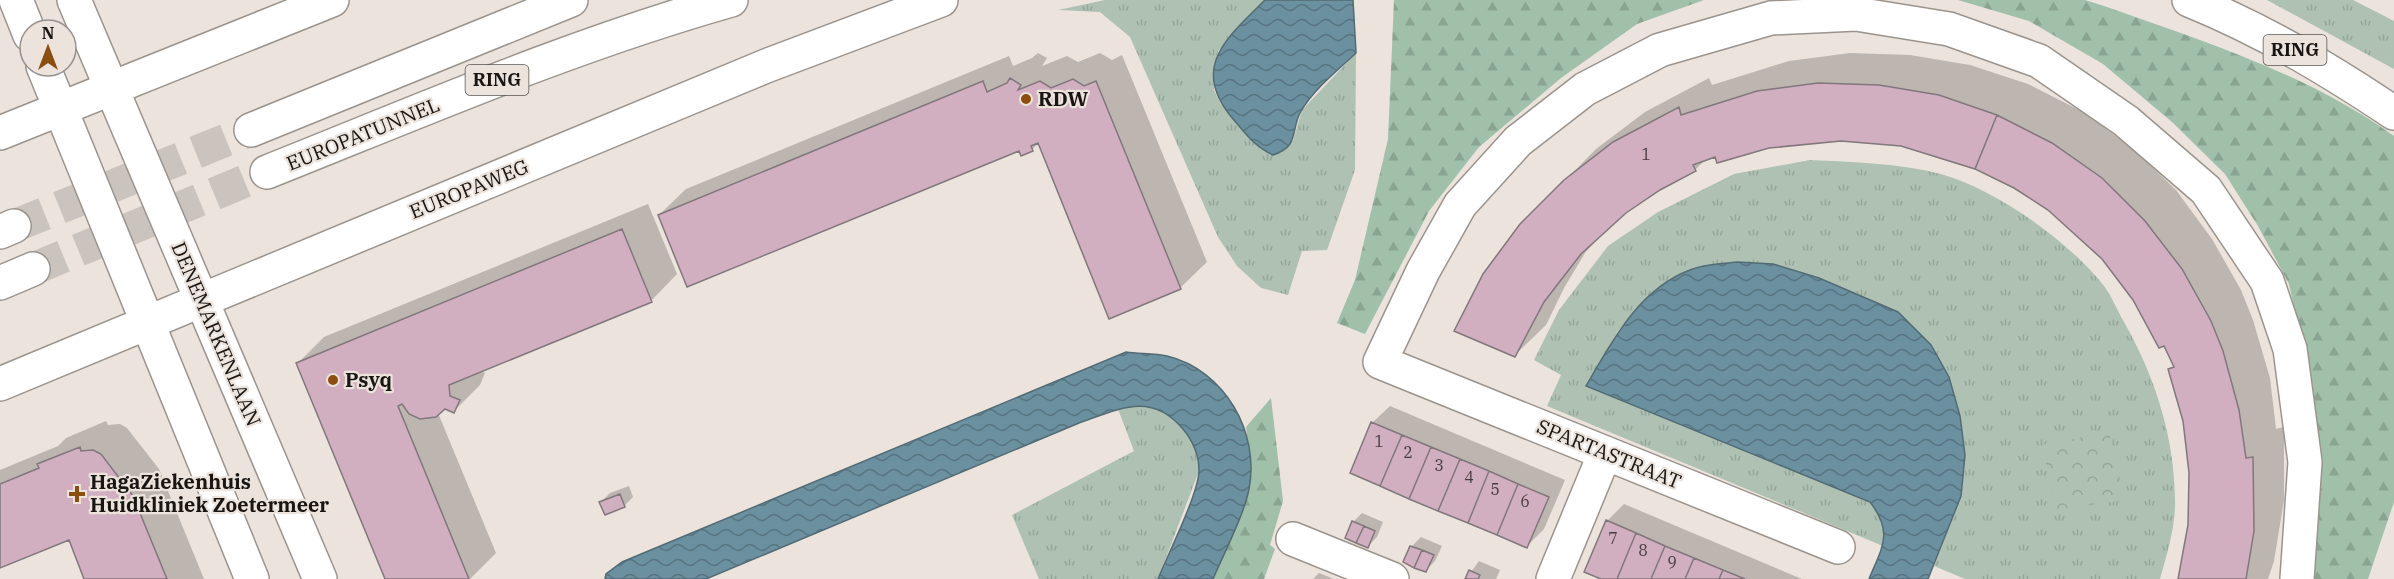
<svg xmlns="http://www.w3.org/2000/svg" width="2394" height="579" font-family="'IBM Plex Serif',serif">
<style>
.grass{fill:url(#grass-tufts)}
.forest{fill:url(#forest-firs)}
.park{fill:url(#park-crowns)}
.water{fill:url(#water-waves);stroke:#526b75;stroke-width:1.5}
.shadow{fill:#0003}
.building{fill:#d1afc1;stroke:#81777c;stroke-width:1.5}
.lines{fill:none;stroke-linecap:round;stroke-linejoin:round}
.major-tunnel{stroke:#cbc4be;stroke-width:33;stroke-dasharray:33 16;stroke-linecap:butt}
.minor-casing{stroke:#9b948d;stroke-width:36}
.major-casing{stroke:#9b948d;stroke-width:36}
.minor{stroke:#fff;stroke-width:33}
.major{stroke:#fff;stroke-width:33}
.poi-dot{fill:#8b4e0f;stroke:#ebe3dc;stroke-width:2}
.labels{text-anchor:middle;stroke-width:4.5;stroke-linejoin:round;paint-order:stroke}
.number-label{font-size:16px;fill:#463c3e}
.shield{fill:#ebe3dc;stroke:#57534f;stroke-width:1.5}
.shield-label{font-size:18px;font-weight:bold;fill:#181513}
.poi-label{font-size:20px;font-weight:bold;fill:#181513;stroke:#ebe3dc;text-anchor:start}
.street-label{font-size:20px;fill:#181513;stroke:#ebe3dc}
</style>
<defs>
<pattern id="grass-tufts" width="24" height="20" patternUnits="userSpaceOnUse" patternTransform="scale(1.5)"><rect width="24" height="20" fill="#aec1b3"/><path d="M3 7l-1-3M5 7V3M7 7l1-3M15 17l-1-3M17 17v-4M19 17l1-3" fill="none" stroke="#95a599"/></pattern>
<pattern id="forest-firs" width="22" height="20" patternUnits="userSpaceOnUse" patternTransform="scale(1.5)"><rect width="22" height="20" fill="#a0c0aa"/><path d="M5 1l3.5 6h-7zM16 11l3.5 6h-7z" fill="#89a491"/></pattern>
<pattern id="park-crowns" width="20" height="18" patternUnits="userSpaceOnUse" patternTransform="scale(1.5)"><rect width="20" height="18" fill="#aec1b3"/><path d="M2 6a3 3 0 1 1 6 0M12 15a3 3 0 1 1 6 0" fill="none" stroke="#95a599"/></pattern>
<pattern id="water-waves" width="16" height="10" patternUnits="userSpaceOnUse" patternTransform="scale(1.5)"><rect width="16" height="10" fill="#6b909f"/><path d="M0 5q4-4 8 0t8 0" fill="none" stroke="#577480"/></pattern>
</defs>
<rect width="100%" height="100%" fill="#ebe3dc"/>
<path class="grass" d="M1105,0H1265L1218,51L1213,69L1214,90L1221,104L1293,141L1302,110L1356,53L1355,170L1327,250L1302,251L1288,295L1261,288L1237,266L1218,237L1130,37L1100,12L1058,10Z
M2267,0H2353L2394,21V69Z
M1810,160C1853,162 1898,163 1941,174C1995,189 2069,241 2104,286C2112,297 2117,310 2124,322C2155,377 2174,435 2175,499C2176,525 2167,554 2160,579H1965L1934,566L1961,496L1965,455L1960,416L1898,312L1819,278L1773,264L1656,289L1618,331L1586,386L1870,502L1883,519V546L1547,406L1561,375L1534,360L1559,310L1608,246L1658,212L1734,174Z
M1140,404L1170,414L1194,442L1199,471L1158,579H1039L1012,515L1134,451L1118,409Z"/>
<path class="forest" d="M1394,0H1704L1637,24L1561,78L1479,147L1429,211L1365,334L1337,323L1355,280L1388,139Z
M1958,0H2085L2107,7C2205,42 2308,74 2394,136V502L2368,579H2314L2318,531L2314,398L2289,284L2258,226L2225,174L2172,122L2103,64L2029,21Z
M1271,398L1283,501L1270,545L1275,549L1264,579H1213L1249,490L1251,463L1246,427Z"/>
<path class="park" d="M2109,432L2120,476L2117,501L2056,510L2042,445Z"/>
<path class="water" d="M1265,0H1353L1356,53C1338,70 1314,89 1301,111C1290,131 1300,146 1273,155C1255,147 1246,134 1233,119C1189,67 1227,38 1265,0Z
M1737,262L1773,264L1819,278L1898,312L1931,345L1949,377L1960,416L1965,455L1961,496L1928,579H1869C1882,547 1894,533 1870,502L1586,386C1612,341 1639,289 1690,270C1704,264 1722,264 1737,262Z
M1126,352C1139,354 1154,353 1167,356C1225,370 1260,433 1249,489C1244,515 1224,553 1213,579H1158C1168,554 1198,495 1199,471C1199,455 1193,441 1183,429C1151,391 1119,409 1079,423L706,579H605L606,574L622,562Z"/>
<path class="shadow" d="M1038,53L1047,58L1042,66L1067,56L1078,62L1100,53L1112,60L1122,55L1207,262L1180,288L1039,142L1032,150L1020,149L659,215L686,189L1009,56L1013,66L1032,58Z
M1850,53L1910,55L1970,65L2028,84L2083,112L2132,148L2176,190L2212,239L2241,290L2253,320L2270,378L2276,429L2284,427V500L2274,561L2268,579H2180L2190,525V473L2184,420L2170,369L2174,365L2165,344L2103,258L2065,221L2015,187L1975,167L1921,150L1881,142L1841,139L1768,146L1706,159L1695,170L1642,200L1608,227L1585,253L1564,288L1546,325L1515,355L1521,225L1596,149L1645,112L1709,78L1712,85L1789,61Z
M648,204L677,274L651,301L479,371L485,373L480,385L454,411L445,407L438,413L496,553L470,579H386L298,363L324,337Z
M1390,406L1565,480L1544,529L1527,546L1372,423Z
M106,421L108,425L120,424L127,428L159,469L204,579H86L69,538L0,566V470L58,446L66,438Z
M629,486L633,497L624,506L601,502L610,493Z
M1624,504L1802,579H1604L1607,521Z
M1362,513L1383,522L1377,537L1368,546L1353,522Z
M1421,537L1442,546L1435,561L1426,570L1405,562L1412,546Z
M1479,561L1500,570L1496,579H1466Z
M1319,573L1334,579H1313Z"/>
<path class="building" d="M1010,78L1021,85L1018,90L1040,81L1051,88L1073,79L1084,86L1096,81L1181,289L1109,319L1038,143L1031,146L1033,151L1021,156L1019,151L687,287L658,215L983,81L987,92L1007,83Z
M1818,83L1879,85L1939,95L1997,115L1975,169L1901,146L1841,141L1769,148L1717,163L1715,157L1693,165L1696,171L1660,190L1626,213L1581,254L1544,302L1515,357L1454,331L1483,274L1520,224L1564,180L1613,142L1679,107L1681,115L1757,91Z
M1997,115L2052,143L2102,178L2145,221L2182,269L2211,321L2223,351L2239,410L2246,458L2253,457L2254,531L2246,579H2178L2188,525L2189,473L2183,421L2168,369L2174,367L2164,346L2159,348L2133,300L2102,259L2048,210L2014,188L1975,169Z
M622,229L652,302L449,385L450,396L460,400L454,413L445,409L436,417L420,419L409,414L402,404L398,406L469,579H385L296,363Z
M1371,422L1402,435L1380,486L1350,473Z
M1402,435L1431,447L1409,499L1380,486Z
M80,447L81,451L93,450L101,454L133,496L167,579H84L69,540L0,568V484L39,468L37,464Z
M1431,447L1460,459L1438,511L1409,499Z
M1460,459L1489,471L1468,523L1438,511Z
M1489,471L1518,484L1497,535L1468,523Z
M1518,484L1549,497L1527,548L1497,535Z
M620,494L625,507L605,515L599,502Z
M1606,520L1636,533L1617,579H1601L1584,572Z
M1352,521L1364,526L1356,543L1345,538Z
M1364,526L1375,531L1368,548L1356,543Z
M1636,533L1665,546L1651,579H1617Z
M1410,546L1422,550L1414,568L1403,562Z
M1665,546L1694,558L1685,579H1651Z
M1422,550L1434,555L1426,572L1414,568Z
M1694,558L1723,570L1719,579H1685Z
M1469,570L1480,575L1478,579H1465Z
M1723,570L1745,579H1719Z"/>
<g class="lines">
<path class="major-tunnel" d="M14,226L251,130
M33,269L267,172"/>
<defs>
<path id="minor" d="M16,0L30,35
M74,0L320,579
M43,66L252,579
M1293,539L1392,579
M1838,547L1380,362L1423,271L1460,205L1518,141L1585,89L1660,50L1771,18L1856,14L1949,29L2039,61L2126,121L2206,190L2267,281L2290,349L2305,462L2297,579
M1553,579L1605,453"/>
<path id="major" d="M2189,0C2263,30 2328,69 2394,113
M251,130L571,0
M0,133L332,0
M267,172C420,111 572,45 731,0
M0,232L14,226
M0,283L33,269
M0,384L766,66L941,0"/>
</defs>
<use href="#minor" class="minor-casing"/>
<use href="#major" class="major-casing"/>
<use href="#minor" class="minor"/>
<use href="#major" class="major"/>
</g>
<g class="poi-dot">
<circle cx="1026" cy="99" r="6"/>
<circle cx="333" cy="380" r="6"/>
<path d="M74 485h6v6h6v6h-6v6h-6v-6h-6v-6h6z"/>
</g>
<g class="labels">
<g class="number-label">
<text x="1646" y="160">1</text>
<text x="1379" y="447">1</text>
<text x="1408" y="458">2</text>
<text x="1439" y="471">3</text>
<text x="1469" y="483">4</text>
<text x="1495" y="495">5</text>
<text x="1525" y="507">6</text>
<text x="1613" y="544">7</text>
<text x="1643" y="556">8</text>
<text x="1672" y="568">9</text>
</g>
<g class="shield">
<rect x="2263.5" y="35" width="63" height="30" rx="4.5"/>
<rect x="465.5" y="65" width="63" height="30" rx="4.5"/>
</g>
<g class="shield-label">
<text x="2295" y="56">RING</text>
<text x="497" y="86">RING</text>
</g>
<g class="poi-label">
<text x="1038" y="106">RDW</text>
<text x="345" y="387">Psyq</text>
<text x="90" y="489">HagaZiekenhuis<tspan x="90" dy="23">Huidkliniek Zoetermeer</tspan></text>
</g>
<g class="street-label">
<text transform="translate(363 134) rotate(-22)" y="7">EUROPATUNNEL</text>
<text transform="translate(469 189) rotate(-22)" y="7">EUROPAWEG</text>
<text transform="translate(216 334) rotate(67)" y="7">DENEMARKENLAAN</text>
<text transform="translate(1609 454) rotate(22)" y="7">SPARTASTRAAT</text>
</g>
</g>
<g transform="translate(48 48)"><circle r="28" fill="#ebe3dc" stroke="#97918c" stroke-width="1.5"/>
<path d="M0-4.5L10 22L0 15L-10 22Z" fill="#8b4e0f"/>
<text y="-9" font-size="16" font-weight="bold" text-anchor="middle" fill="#181513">N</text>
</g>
</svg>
